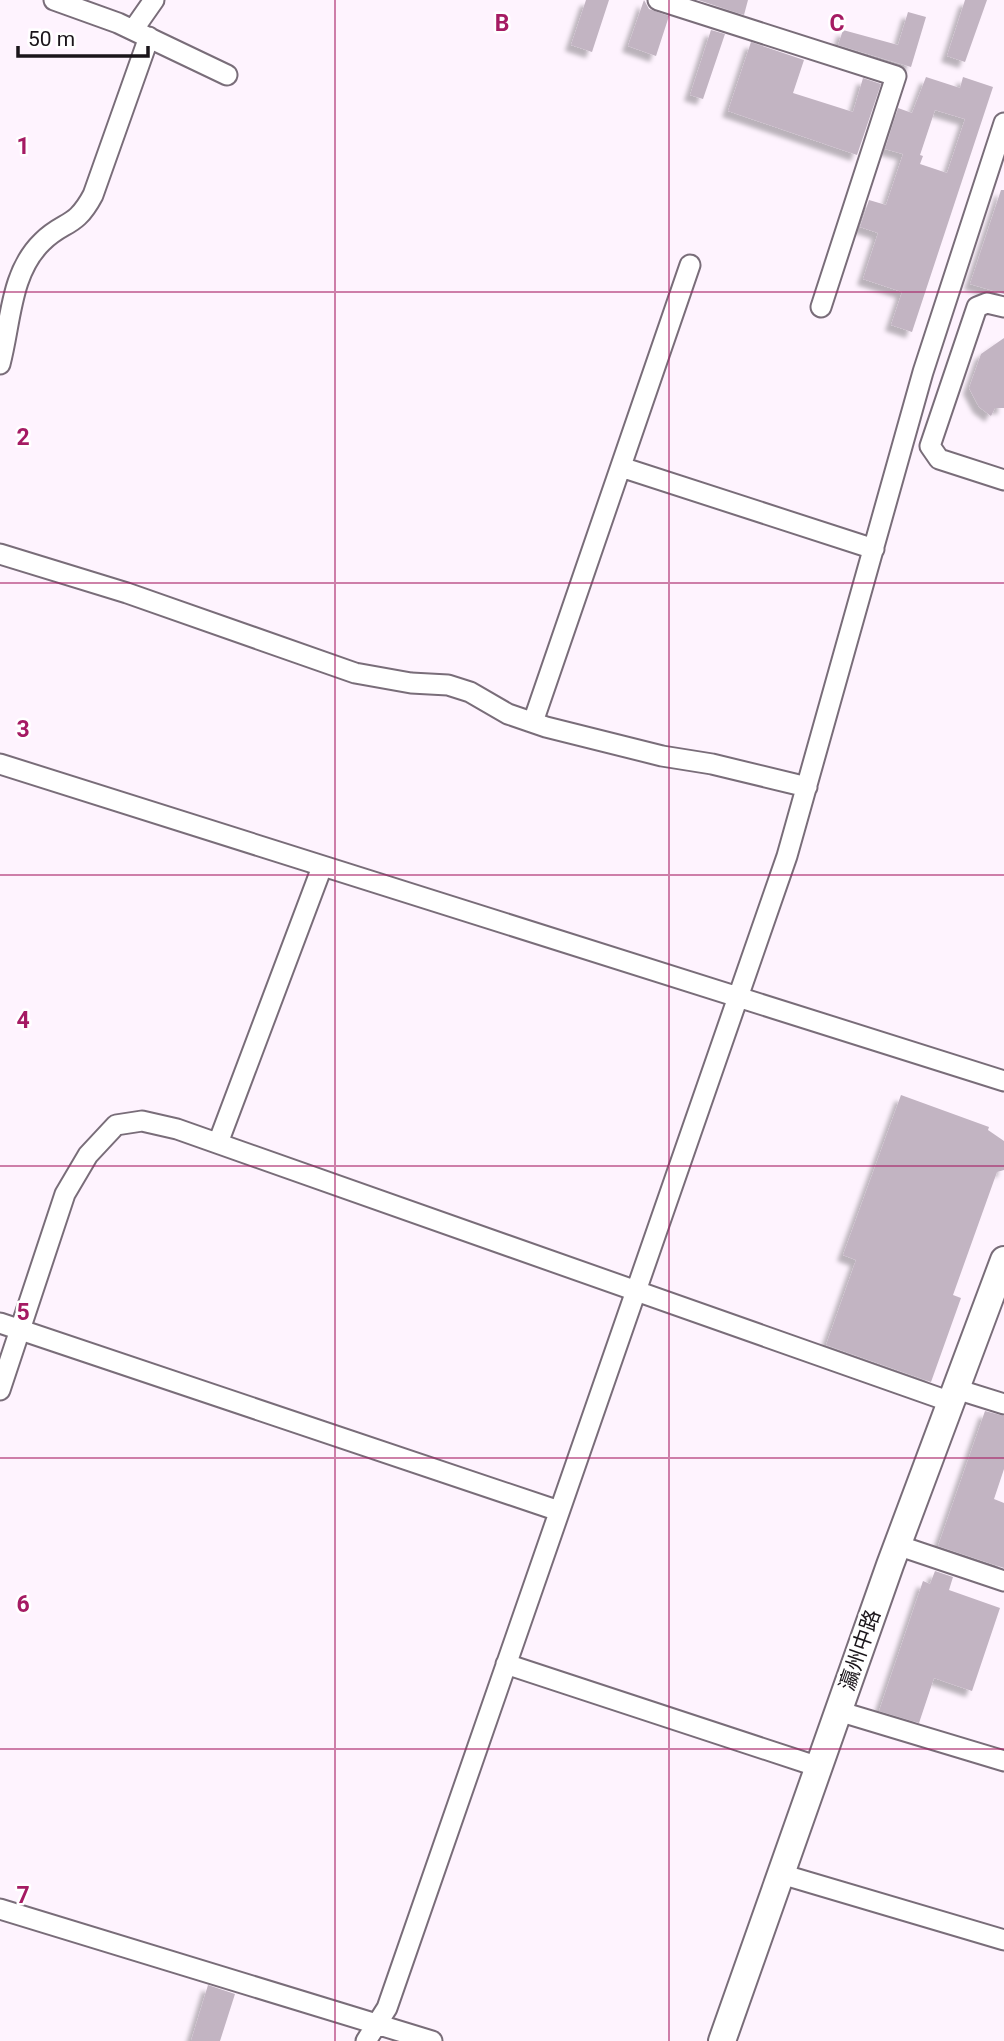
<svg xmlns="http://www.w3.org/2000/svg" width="1004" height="2041" font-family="Roboto,'Noto Sans SC',sans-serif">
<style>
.building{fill:#c2b4c2;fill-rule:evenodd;filter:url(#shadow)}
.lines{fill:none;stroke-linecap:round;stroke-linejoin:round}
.minor-casing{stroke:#796d79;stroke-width:23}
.major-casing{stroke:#796d79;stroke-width:30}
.minor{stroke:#fff;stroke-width:19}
.major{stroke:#fff;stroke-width:26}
.grid{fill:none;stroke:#a51b63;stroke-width:2;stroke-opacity:0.55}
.labels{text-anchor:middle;stroke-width:5;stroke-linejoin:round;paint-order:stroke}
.street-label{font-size:21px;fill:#1a151a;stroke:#fff}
.grid-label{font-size:23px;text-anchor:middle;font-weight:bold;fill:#a51b63;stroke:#fff;stroke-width:5;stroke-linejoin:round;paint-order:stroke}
</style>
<defs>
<filter id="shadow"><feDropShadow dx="-6" dy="6" stdDeviation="2" flood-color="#0004"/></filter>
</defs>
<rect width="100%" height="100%" fill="#fef3fe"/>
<path class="building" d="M586,0H609L592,52L571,45Z
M644,0L649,9L669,16L656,56L628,46Z
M698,0H748L744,15Z
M965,0H987L965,62L947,56Z
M908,12L926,17L911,67L838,45L843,30L898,45Z
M711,30L725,34L703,99L690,95Z
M751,42L804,60L793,93L853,112L863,78L881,84L857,155L728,111Z
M926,77L960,88L963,77L993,87L912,332L891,325L902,292L863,279L878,233L860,227L869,200L886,205L903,154L885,149L898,108L912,113ZM935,110L965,119L947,173L920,164L923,156L920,155Z
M1001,190H1004V294L970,284Z
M1004,338V408H995L991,416L979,407L969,388L981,354Z
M901,1095L989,1127L988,1130L1004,1141V1170L997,1172L953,1295L961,1298L931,1382L826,1345L856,1260L843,1255Z
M985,1411L1004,1416V1469L994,1499L1004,1503V1568L938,1546Z
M935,1571L953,1577L949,1590L1000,1608L972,1691L934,1678L919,1723L879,1711L923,1581L930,1584Z
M208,1985L235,1994L220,2041H191Z"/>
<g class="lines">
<defs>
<path id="minor" d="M54,0L118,23L227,75
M658,0L896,76L821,307
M133,30L154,0
M1004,307L987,303L977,307L930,446L939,459L1004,480
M0,364C11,323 10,273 42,242C64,220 75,229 93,195L149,37
M621,467L874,549
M0,554L127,593L355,673L411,683L448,685L470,692L508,714L546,727L662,756L712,764L807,787
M533,722L690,265
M0,764L1004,1081
M218,1143L322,867
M0,1323L559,1511
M956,1389L1004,1404
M0,1390L65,1194L88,1155L116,1125L142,1121L177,1129L951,1402
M897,1545L1004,1581
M506,1664L819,1767
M838,1711L1004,1761
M781,1874L1004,1940
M0,1909L432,2041
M366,2041L387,2008L787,856L923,372L1004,123"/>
<path id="major" d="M722,2041L890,1565L1004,1260"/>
</defs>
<use href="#minor" class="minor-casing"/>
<use href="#major" class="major-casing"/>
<use href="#minor" class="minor"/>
<use href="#major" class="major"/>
</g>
<path class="grid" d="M335,0V2041M669,0V2041M0,292H1004M0,583H1004M0,875H1004M0,1166H1004M0,1458H1004M0,1749H1004"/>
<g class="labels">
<g class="street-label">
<text transform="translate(860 1650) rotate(-71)" y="7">瀛州中路</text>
</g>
</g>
<g class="grid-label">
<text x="502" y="31">B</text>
<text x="837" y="31">C</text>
<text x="23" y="154">1</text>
<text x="23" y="445">2</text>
<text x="23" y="737">3</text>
<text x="23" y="1028">4</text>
<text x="23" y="1320">5</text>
<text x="23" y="1612">6</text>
<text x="23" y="1903">7</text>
</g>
<path d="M18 46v10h130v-10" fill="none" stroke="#1a151a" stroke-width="3.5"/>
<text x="28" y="46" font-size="21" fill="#1a151a" stroke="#ffffff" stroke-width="5" paint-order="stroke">50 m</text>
</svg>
